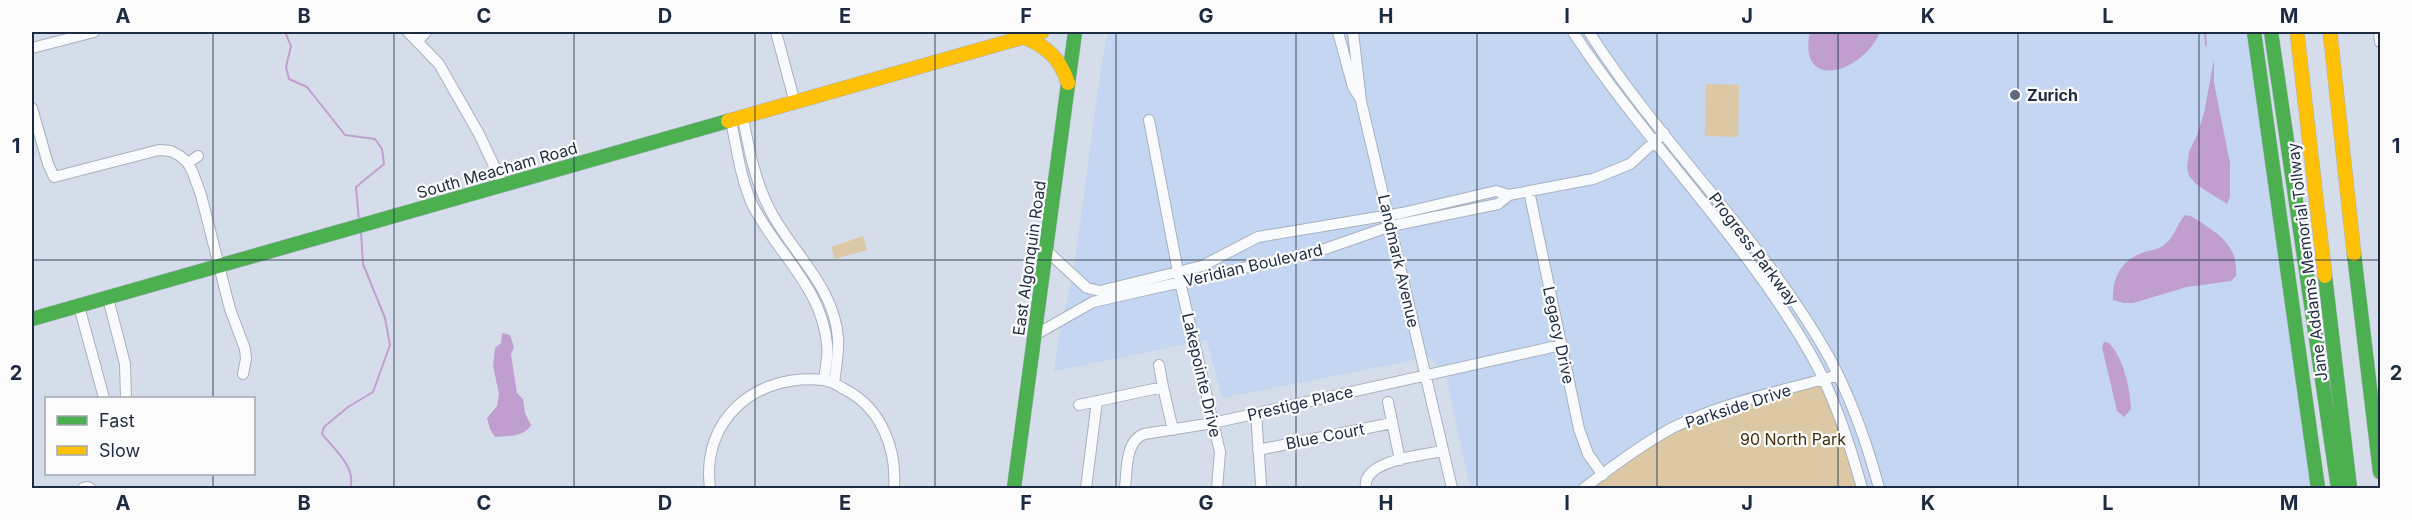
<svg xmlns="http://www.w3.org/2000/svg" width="2412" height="520" font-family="Inter,sans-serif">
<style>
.built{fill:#c4d6f1}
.green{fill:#dcc8a5}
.water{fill:#c09fd0}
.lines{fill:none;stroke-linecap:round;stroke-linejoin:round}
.stream{stroke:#c09fd0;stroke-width:2}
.street-casing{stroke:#a6b0c0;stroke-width:12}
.fast-casing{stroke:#a6b0c0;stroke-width:15}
.slow-casing{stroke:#a6b0c0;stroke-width:15}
.street{stroke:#f9fafc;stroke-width:10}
.fast{stroke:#4caf50;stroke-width:14}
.slow{stroke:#ffc107;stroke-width:14}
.grid{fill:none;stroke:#1d2b42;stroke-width:1.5;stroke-opacity:0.55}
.poi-dot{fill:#5d697d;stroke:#fbfbfb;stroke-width:2}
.labels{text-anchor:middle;stroke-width:4.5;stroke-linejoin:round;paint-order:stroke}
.poi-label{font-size:16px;font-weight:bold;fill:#1d2b42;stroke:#fbfbfb;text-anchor:start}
.street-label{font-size:16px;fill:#1d2b42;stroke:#fbfbfb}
.park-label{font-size:16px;fill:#402d0b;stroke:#fbfbfb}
.neatline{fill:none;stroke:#1d2b42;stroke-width:2}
.grid-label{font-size:20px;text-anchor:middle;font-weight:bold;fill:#1d2b42}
</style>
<rect width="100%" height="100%" fill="#d5ddea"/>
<path class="built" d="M1118,32H2253L2322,488H1470L1445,372L1429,357L1222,398L1207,340L1054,371L1059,338L1074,269L1100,75L1107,35Z"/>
<path class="green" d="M1706,84L1739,85L1738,137L1705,136Z
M863,236L867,250L835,259L831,247Z
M1823,380L1862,488H1584L1672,429Z"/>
<path class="water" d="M1810,32H1880C1863,73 1797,93 1810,32Z
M2214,59V83L2230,163V197L2227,204L2197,185L2189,176L2187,168L2189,152L2197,135L2204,113Z
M2185,215C2193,216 2196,219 2202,223C2223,237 2238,248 2236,276L2231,281L2187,287L2133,303H2124L2113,300C2112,279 2121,260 2142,253C2149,250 2158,250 2164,245C2174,238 2177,224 2185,215Z
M502,333L510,335L514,347L511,354L517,393L523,399L525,413L531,425C525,437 507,436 495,437L490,429L487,418L497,406L499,394L493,366L495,348L501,343Z
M2104,342L2109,343C2124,359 2130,388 2131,409L2124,417L2117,411L2102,347Z"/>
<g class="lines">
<path class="stream" d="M285,32L291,46L286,67L289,79L307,87L345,135L375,139L382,149L384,164L356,187L359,221
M2205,32L2206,45
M350,488C357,468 334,449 322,434L324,427L348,407L373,392L390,345L385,318L363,264L361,232"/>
<defs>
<path id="street" d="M408,32L439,64L479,134L503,185
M776,32L795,103
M1338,32L1353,87L1360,98
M1353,32L1361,101L1452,488
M1573,32C1646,143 1743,237 1810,353C1834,395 1849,442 1862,488
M1589,32C1661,145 1763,239 1829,357C1851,398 1867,443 1879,488
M2379,32L2380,42
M418,41L426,32
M32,48L94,32
M32,108L48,164L54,177L159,150L171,151L180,156L188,163L193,173L201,195L230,309L245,349L246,359L243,374
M743,118C749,150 755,181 770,210C792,253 834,286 838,338C839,353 836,368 834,383
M1149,120L1180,282L1220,452L1217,488
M731,121C737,149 741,181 753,206C777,253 822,288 827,344C829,355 825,369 824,380
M188,163L198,156
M1529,191L1579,429L1588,454L1603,475
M1047,251L1087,288L1100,291L1202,266L1258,237L1402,213L1496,191L1509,195L1593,179L1630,164L1664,133
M108,298L125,364L126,398
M79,306L104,398
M1035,335L1093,302L1319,251L1391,226L1498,204L1509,195
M1159,365L1163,387
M1388,402L1400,460
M1079,405L1163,387L1173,430
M1256,413L1261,484
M1258,450L1392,423
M83,488L87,487L90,488
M710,488C701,419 756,373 823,380C831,381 838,385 844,389C881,407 897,449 894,488
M1086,488L1097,401
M1125,488C1127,471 1125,441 1144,434L1213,423L1561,345
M1366,488C1361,460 1424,455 1443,451
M1584,488C1612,467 1641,445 1672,428C1723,402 1783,391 1838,375"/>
<path id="fast" d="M2254,32L2318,488
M2271,32L2338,488
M2354,254L2380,472
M2325,276L2350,488
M32,319L728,121
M1014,488L1075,32"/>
<path id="slow" d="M2297,32L2325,276
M2330,32L2354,254
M1024,37C1047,47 1060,58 1068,83
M728,121L1042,32"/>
</defs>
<use href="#street" class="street-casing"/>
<use href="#fast" class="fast-casing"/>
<use href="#slow" class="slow-casing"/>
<use href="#street" class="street"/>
<use href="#fast" class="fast"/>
<use href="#slow" class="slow"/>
</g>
<path class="grid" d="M213,32V398M394,32V488M574,32V488M755,32V488M935,32V488M1116,32V488M1296,32V488M1477,32V488M1657,32V488M1838,32V488M2018,32V488M2199,32V488M32,260H2380M213,474V488"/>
<circle class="poi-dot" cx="2015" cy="95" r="6"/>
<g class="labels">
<g class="poi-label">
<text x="2027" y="101">Zurich</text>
</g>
<g class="street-label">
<text transform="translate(497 170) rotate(-16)" y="6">South Meacham Road</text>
<text transform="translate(1754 249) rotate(53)" y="6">Progress Parkway</text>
<text transform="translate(1029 258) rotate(-82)" y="6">East Algonquin Road</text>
<text transform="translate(1399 261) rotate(77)" y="6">Landmark Avenue</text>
<text transform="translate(2307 262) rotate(-97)" y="6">Jane Addams Memorial Tollway</text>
<text transform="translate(1253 265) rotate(-13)" y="6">Veridian Boulevard</text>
<text transform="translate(1559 335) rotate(78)" y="6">Legacy Drive</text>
<text transform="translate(1202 375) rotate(77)" y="6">Lakepointe Drive</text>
<text transform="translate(1300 403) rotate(-13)" y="6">Prestige Place</text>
<text transform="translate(1738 406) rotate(-18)" y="6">Parkside Drive</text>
<text transform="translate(1325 436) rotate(-11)" y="6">Blue Court</text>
</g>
<g class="park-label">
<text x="1793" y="445">90 North Park</text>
</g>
</g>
<rect width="2412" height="520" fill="none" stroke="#fbfbfb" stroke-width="66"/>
<rect x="45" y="397" width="210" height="78" fill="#fbfbfb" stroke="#a2a8b1" stroke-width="1.5"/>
<rect x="57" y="416" width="30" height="9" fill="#4caf50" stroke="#a2a8b1" stroke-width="1.5"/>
<text x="99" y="427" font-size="18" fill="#1d2b42">Fast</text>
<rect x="57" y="446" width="30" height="9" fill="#ffc107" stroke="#a2a8b1" stroke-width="1.5"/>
<text x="99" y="457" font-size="18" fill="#1d2b42">Slow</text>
<rect x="33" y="33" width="2346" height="454" class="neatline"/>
<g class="grid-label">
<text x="123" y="23">A</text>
<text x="304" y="23">B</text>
<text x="484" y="23">C</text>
<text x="665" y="23">D</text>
<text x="845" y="23">E</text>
<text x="1026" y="23">F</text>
<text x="1206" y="23">G</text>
<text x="1386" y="23">H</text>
<text x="1567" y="23">I</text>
<text x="1747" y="23">J</text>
<text x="1928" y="23">K</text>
<text x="2108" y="23">L</text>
<text x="2289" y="23">M</text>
<text x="16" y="153">1</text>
<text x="2396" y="153">1</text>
<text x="16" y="380">2</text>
<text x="2396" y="380">2</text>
<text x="123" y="510">A</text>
<text x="304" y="510">B</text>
<text x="484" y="510">C</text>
<text x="665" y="510">D</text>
<text x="845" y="510">E</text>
<text x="1026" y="510">F</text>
<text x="1206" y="510">G</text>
<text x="1386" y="510">H</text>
<text x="1567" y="510">I</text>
<text x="1747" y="510">J</text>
<text x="1928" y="510">K</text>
<text x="2108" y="510">L</text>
<text x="2289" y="510">M</text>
</g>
</svg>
